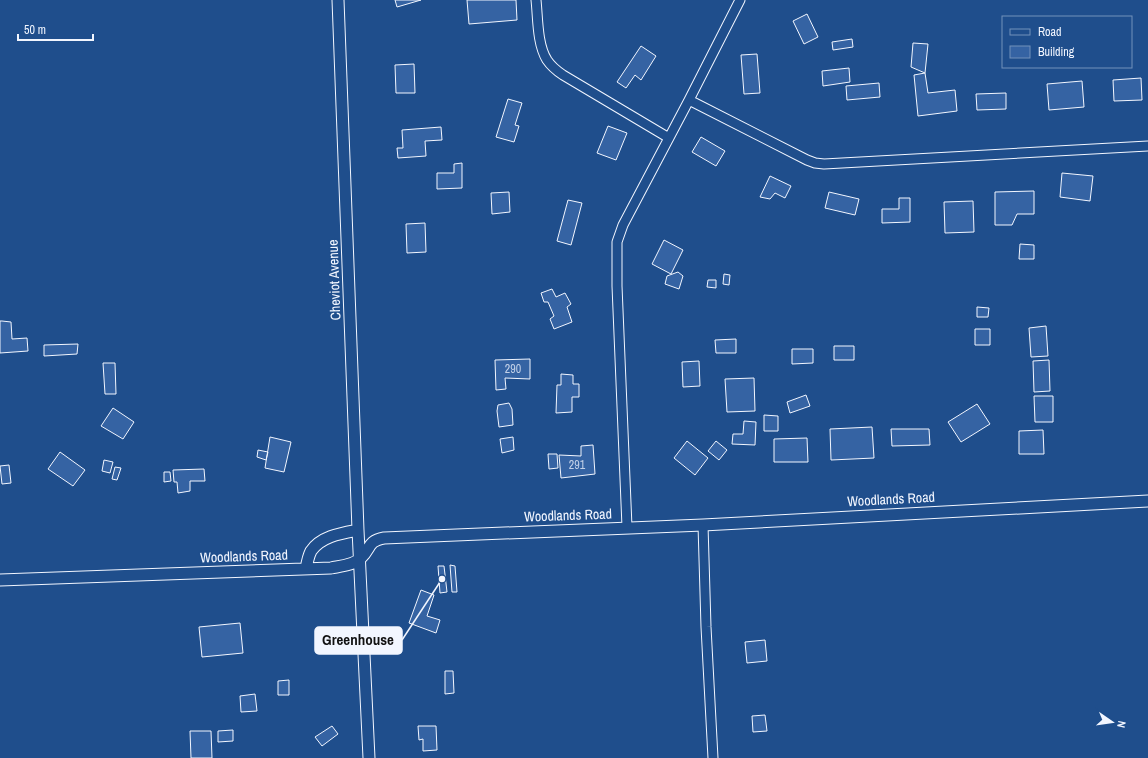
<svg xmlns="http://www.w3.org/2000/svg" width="1148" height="758" font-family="'Archivo Narrow',sans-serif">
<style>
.building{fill:#3563a3;stroke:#f2f6ff}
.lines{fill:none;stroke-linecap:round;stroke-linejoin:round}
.minor-casing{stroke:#f2f6ff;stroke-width:11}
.tertiary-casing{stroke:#f2f6ff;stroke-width:13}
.minor{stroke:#1f4e8c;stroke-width:9}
.tertiary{stroke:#1f4e8c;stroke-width:11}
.labels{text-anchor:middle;stroke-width:3;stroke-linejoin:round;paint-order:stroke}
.number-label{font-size:12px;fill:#c3d1e8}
.street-label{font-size:14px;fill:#f2f6ff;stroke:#1f4e8c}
.leader{fill:none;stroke:#f2f6ff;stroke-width:1.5}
.callout-dot{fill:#f2f6ff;stroke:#1f4e8c;stroke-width:1.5}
.callout{fill:#f2f6ff;stroke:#f2f6ff;stroke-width:1.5}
.callout-label{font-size:15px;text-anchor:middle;font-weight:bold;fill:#111}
</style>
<rect width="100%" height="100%" fill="#1f4e8c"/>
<path class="building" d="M395,0H421L397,7Z
M467,0H516L517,20L469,24Z
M807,14L818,37L804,44L793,21Z
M852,39L853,47L833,50L832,42Z
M913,43L928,44L925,73L911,67Z
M641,46L656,56L641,80L635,75L626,88L617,82Z
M757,54L760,93L744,94L741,55Z
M414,64L415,93H396L395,65Z
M849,68L850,82L823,86L822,71Z
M925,73L928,93L955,90L957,111L918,116L914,75Z
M1141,78L1142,100L1114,101L1113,80Z
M1082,81L1084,107L1049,110L1047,84Z
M879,83L880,97L847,100L846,86Z
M1006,93V109L977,110L976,94Z
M508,99L522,103L515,125L519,126L514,142L496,137Z
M608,126L627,133L616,160L597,153Z
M441,127L442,140L425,141L426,156L398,158L397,148H403L402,130Z
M701,137L725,151L716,166L692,152Z
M462,163V188L437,189V173H454V164Z
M1062,173L1093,176L1090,201L1060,197Z
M770,176L791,186L785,198L775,193L770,199L760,197Z
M1034,191V214H1017L1012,225H995V192Z
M509,192L510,212L492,214L491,193Z
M829,192L859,199L855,215L825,208Z
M899,198H910V222L882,223V209H899Z
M568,200L582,203L571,245L557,241Z
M973,201L974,232L945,233L944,202Z
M425,223L426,252L407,253L406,224Z
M664,240L683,250L671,274L652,264Z
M1020,244L1034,245V259H1019Z
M678,272L683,276L679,289L665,284L667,276Z
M724,274L730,275L729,285L723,284Z
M708,280H716V288L707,287Z
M552,289L556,297L565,293L571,304L567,307L572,322L554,329L550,319L554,316L548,302H544L541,293Z
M977,307L989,308L988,317H977Z
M0,321H2L11,322L12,339L27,338L28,351L0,353Z
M1046,326L1048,356L1031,357L1029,328Z
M975,329H990V345H975Z
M736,339V353H716L715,340Z
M78,344L77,354L44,356V345Z
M834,346H854V360H834Z
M792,349H813V363L792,364Z
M530,359V379L505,378L506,389L496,390L495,360Z
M1049,360L1050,391L1034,392L1033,361Z
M699,361L700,386L683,387L682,362Z
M103,363H115L116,394H105Z
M561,374L573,375V384H579V397H572V412L556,413L557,385H561Z
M754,378L755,411L727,412L725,379Z
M806,395L810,406L790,413L787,402Z
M1034,396H1053V422H1035Z
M509,403L512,409L513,425L499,427L497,411L498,405Z
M977,404L990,424L961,442L948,422Z
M113,408L134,422L123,439L101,426Z
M764,415L778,416V431H764Z
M744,421L756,422L755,445L732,444L733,434H743Z
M872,427L874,458L831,460L830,429Z
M891,429H929L930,445L892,446Z
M1043,430L1044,454H1019V431Z
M270,437L291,442L284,472L265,468Z
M513,437L514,450L502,453L500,439Z
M807,438L808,462H774V439Z
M687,441L708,458L695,475L674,458Z
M716,441L727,450L719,460L708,451Z
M593,445L595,474L561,478L559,455L581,456V446Z
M258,450L268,452L266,460L257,457Z
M60,452L85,470L73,486L48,469Z
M548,454H557L558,468L549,469Z
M104,460L113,462L110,473L102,471Z
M9,465L11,483L2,484L0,466Z
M115,467L121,468L117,480L112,479Z
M204,469L205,481H190V491L178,493L177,482H174L173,470Z
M164,472H170L171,481L164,482Z
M450,565L455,566L457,592H452Z
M438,566H444L447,592L440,593Z
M421,590L434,595L427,616L440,620L436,633L409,623Z
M240,623L243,653L202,657L199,627Z
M765,640L767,661L747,663L745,642Z
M445,671H453L454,693L445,694Z
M289,680V695H278V681Z
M255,694L257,711L241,712L240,696Z
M765,715L767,731L753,732L752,716Z
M332,726L338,734L322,746L315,737Z
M418,726H436L437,750L423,751V739L419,740Z
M233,730V741L218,742V731Z
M190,731H211L212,758H191Z"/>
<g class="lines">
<defs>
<path id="minor" d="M536,0C538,18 537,44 547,60C551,66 557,71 563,75L669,138
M689,100L807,160L815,163L824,164L1148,146
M703,525L706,627L713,758
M627,527L617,286V242L623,225L689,100L740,0"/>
<path id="tertiary" d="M338,0L358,530L369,758
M306,569C307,563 308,557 311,551C321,536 342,533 358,530
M0,580L331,568C341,566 354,565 361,558C371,549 367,541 384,538L703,525L1148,501"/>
</defs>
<use href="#minor" class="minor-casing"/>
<use href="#tertiary" class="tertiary-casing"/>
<use href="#minor" class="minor"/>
<use href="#tertiary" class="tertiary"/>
</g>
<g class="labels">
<g class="number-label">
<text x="513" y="373">290</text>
<text x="577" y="469">291</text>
</g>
<g class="street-label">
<text transform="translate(334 280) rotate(-92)" y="5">Cheviot Avenue</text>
<text transform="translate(891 499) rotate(-3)" y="5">Woodlands Road</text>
<text transform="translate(568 515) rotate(-2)" y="5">Woodlands Road</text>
<text transform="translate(244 556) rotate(-2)" y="5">Woodlands Road</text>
</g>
</g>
<path class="leader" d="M442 579L402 640"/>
<circle class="callout-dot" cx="442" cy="579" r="4"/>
<rect class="callout" x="315" y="627" width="87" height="27" rx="4"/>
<g class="callout-label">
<text x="358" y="645">Greenhouse</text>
</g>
<rect x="1002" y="16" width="130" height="52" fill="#1f4e8c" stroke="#7391ba"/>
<rect x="1010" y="29" width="20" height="6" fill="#1f4e8c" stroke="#7391ba"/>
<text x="1038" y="36" font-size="12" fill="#f2f6ff">Road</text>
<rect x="1010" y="46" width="20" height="12" fill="#3563a3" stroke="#7391ba"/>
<text x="1038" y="56" font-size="12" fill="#f2f6ff">Building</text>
<g transform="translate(1112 722) rotate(103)" stroke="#1f4e8c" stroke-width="3" paint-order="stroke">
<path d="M0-3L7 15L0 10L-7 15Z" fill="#f2f6ff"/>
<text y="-6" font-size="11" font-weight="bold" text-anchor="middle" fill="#f2f6ff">N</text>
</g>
<path d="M18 34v6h75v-6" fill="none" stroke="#f2f6ff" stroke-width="2"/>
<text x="24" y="34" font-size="12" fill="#f2f6ff" stroke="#1f4e8c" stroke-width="3" paint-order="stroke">50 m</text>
</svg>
